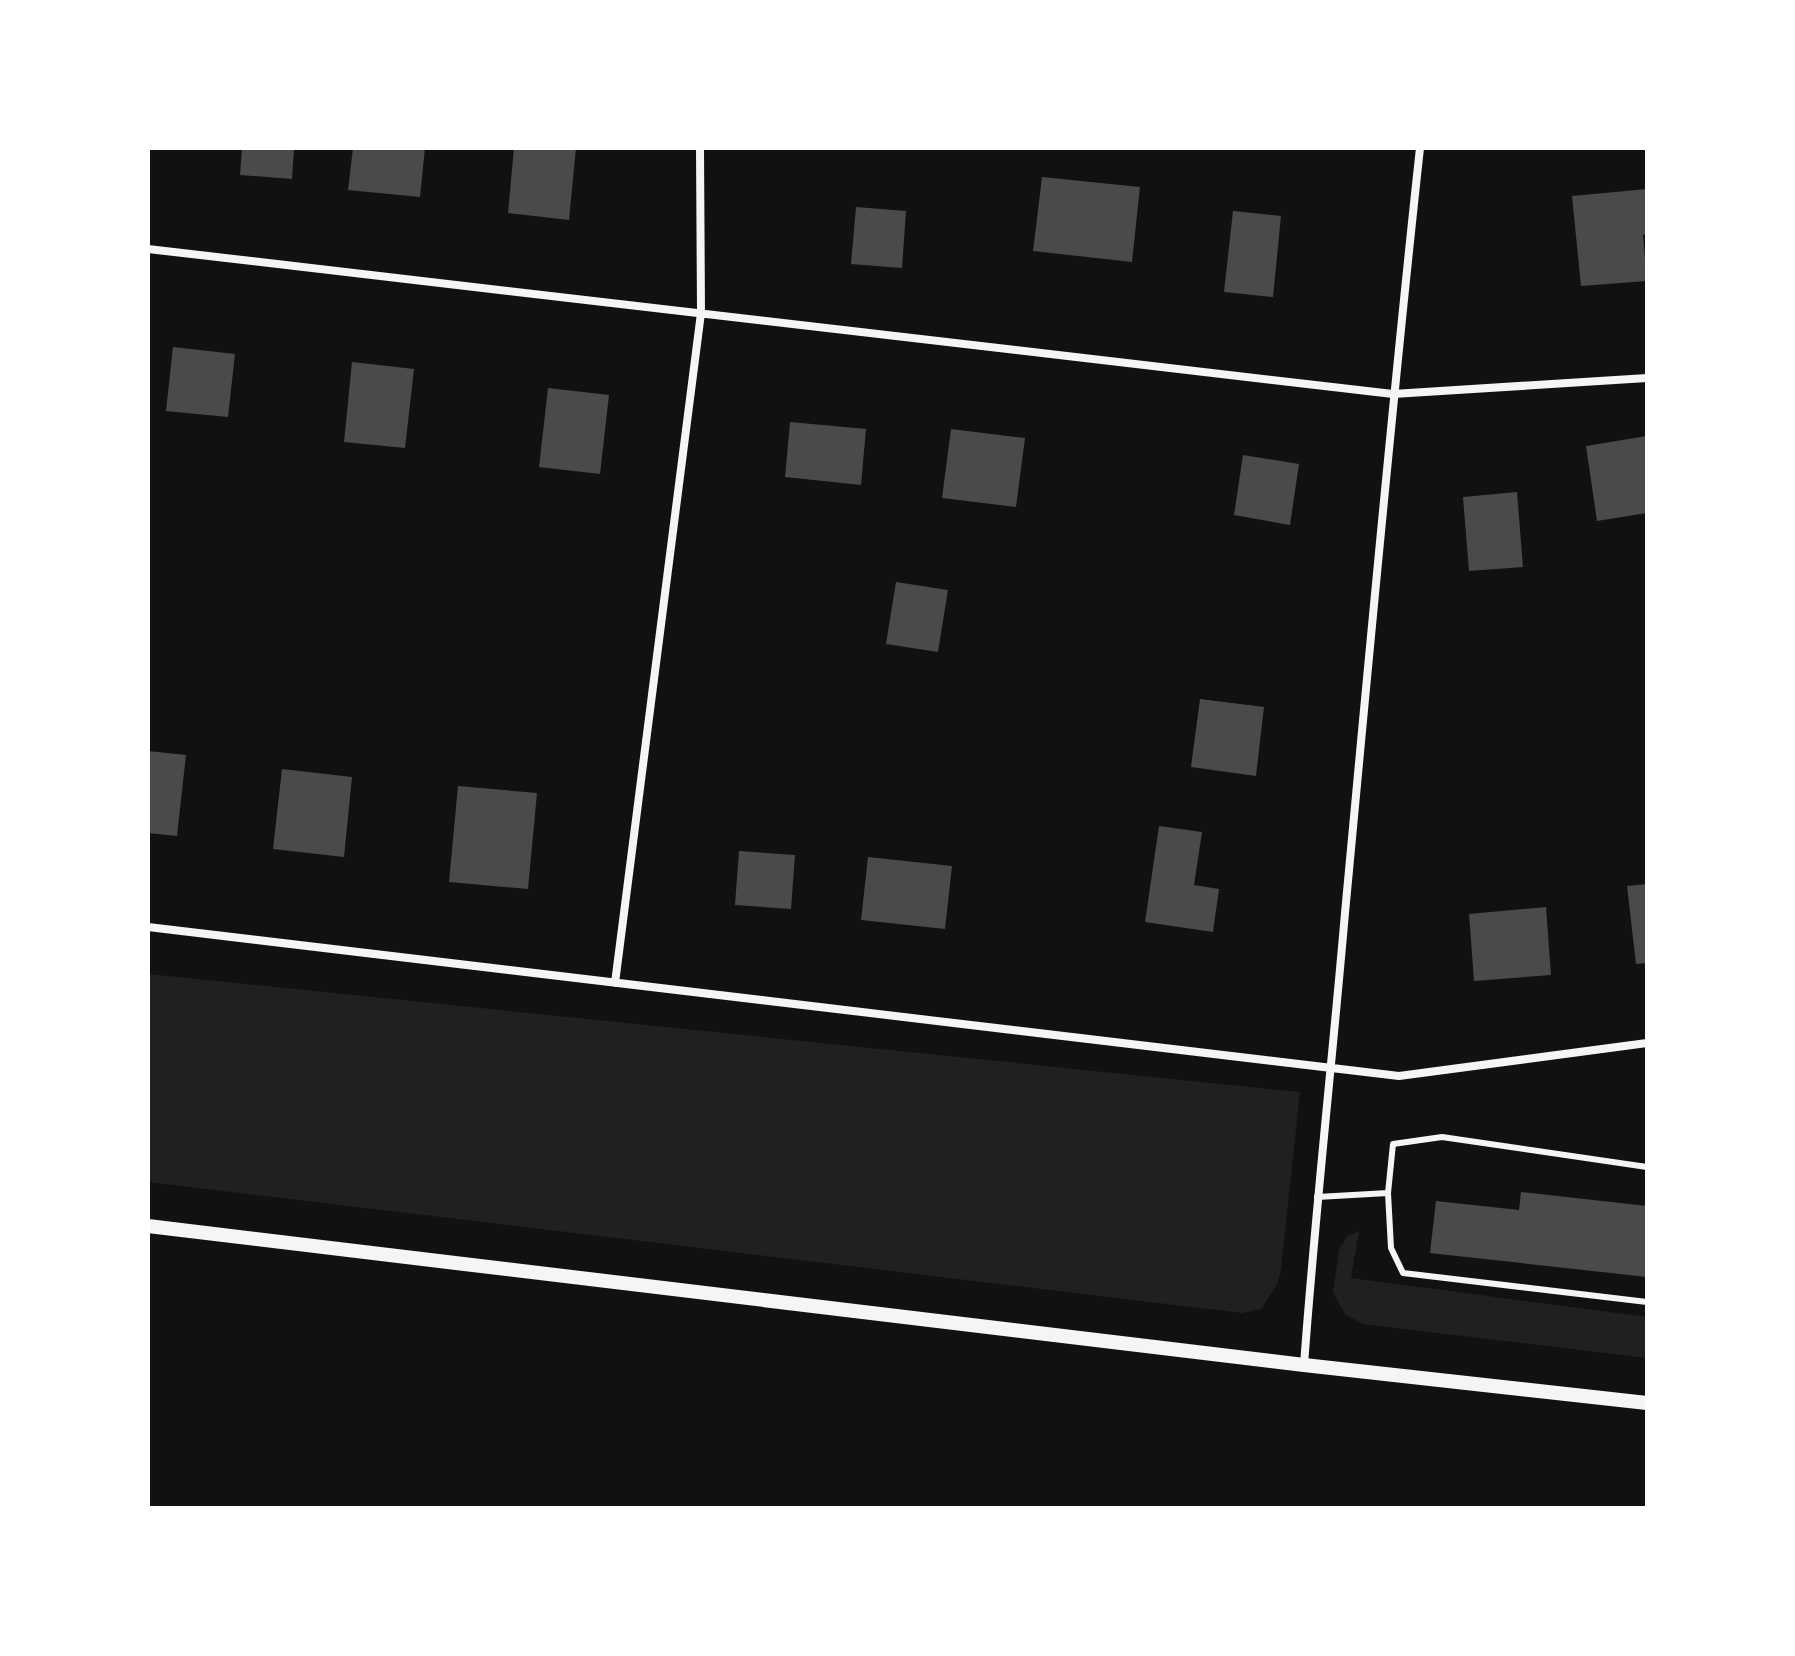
<svg xmlns="http://www.w3.org/2000/svg" width="1795" height="1656" font-family="Raleway,sans-serif">
<style>
.green{fill:#202020}
.building{fill:#4a4a4a}
.lines{fill:none;stroke-linecap:round;stroke-linejoin:round}
.service{stroke:#f5f5f5;stroke-width:6}
.minor{stroke:#f5f5f5;stroke-width:8}
.tertiary{stroke:#f5f5f5;stroke-width:14}
</style>
<rect width="100%" height="100%" fill="#111"/>
<path class="green" d="M148,974L1300,1092L1281,1269L1277,1285L1261,1309L1242,1313L148,1182Z
M1359,1231L1351,1278L1647,1317V1358L1362,1324L1345,1314L1333,1292L1339,1250L1347,1236Z"/>
<path class="building" d="M242,148H294L292,179L240,175Z
M353,148H425L420,197L348,190Z
M514,148H576L569,220L508,213Z
M1042,177L1140,187L1132,262L1033,251Z
M1647,189V234L1643,235L1647,281L1581,286L1572,196Z
M856,207L906,211L902,268L851,264Z
M1233,211L1281,216L1273,297L1224,292Z
M173,347L235,354L228,417L166,411Z
M352,362L414,369L405,448L344,442Z
M548,388L609,395L600,474L539,467Z
M790,422L866,429L861,485L785,477Z
M951,429L1025,438L1016,507L942,498Z
M1647,436V513L1597,521L1586,446Z
M1243,455L1299,464L1290,525L1234,515Z
M1517,492L1523,567L1469,571L1463,497Z
M896,582L948,590L938,652L886,644Z
M1200,699L1264,707L1256,776L1191,767Z
M148,751L186,755L177,836L148,833Z
M282,769L352,777L344,857L273,849Z
M458,786L537,793L528,889L449,882Z
M1159,826L1202,832L1194,885L1219,889L1213,932L1145,922Z
M739,851L795,855L791,909L735,905Z
M868,857L952,866L945,929L861,920Z
M1647,884V963L1636,964L1627,886Z
M1546,907L1551,975L1474,981L1469,914Z
M1521,1192L1647,1206V1277L1430,1253L1436,1201L1519,1210Z"/>
<g class="lines">
<path class="service" d="M1647,1167L1442,1137L1393,1144L1388,1193L1391,1248L1403,1273L1647,1302
M1317,1197L1388,1193"/>
<path class="minor" d="M148,249L1393,394L1647,378
M148,927L1399,1076L1647,1043
M615,983L701,313L700,148
M1304,1365C1315,1214 1332,1064 1345,913C1369,657 1392,403 1420,148"/>
<path class="tertiary" d="M148,1226L1304,1365L1647,1403"/>
</g>
<rect width="1795" height="1656" fill="none" stroke="#ffffff" stroke-width="300"/>
</svg>
